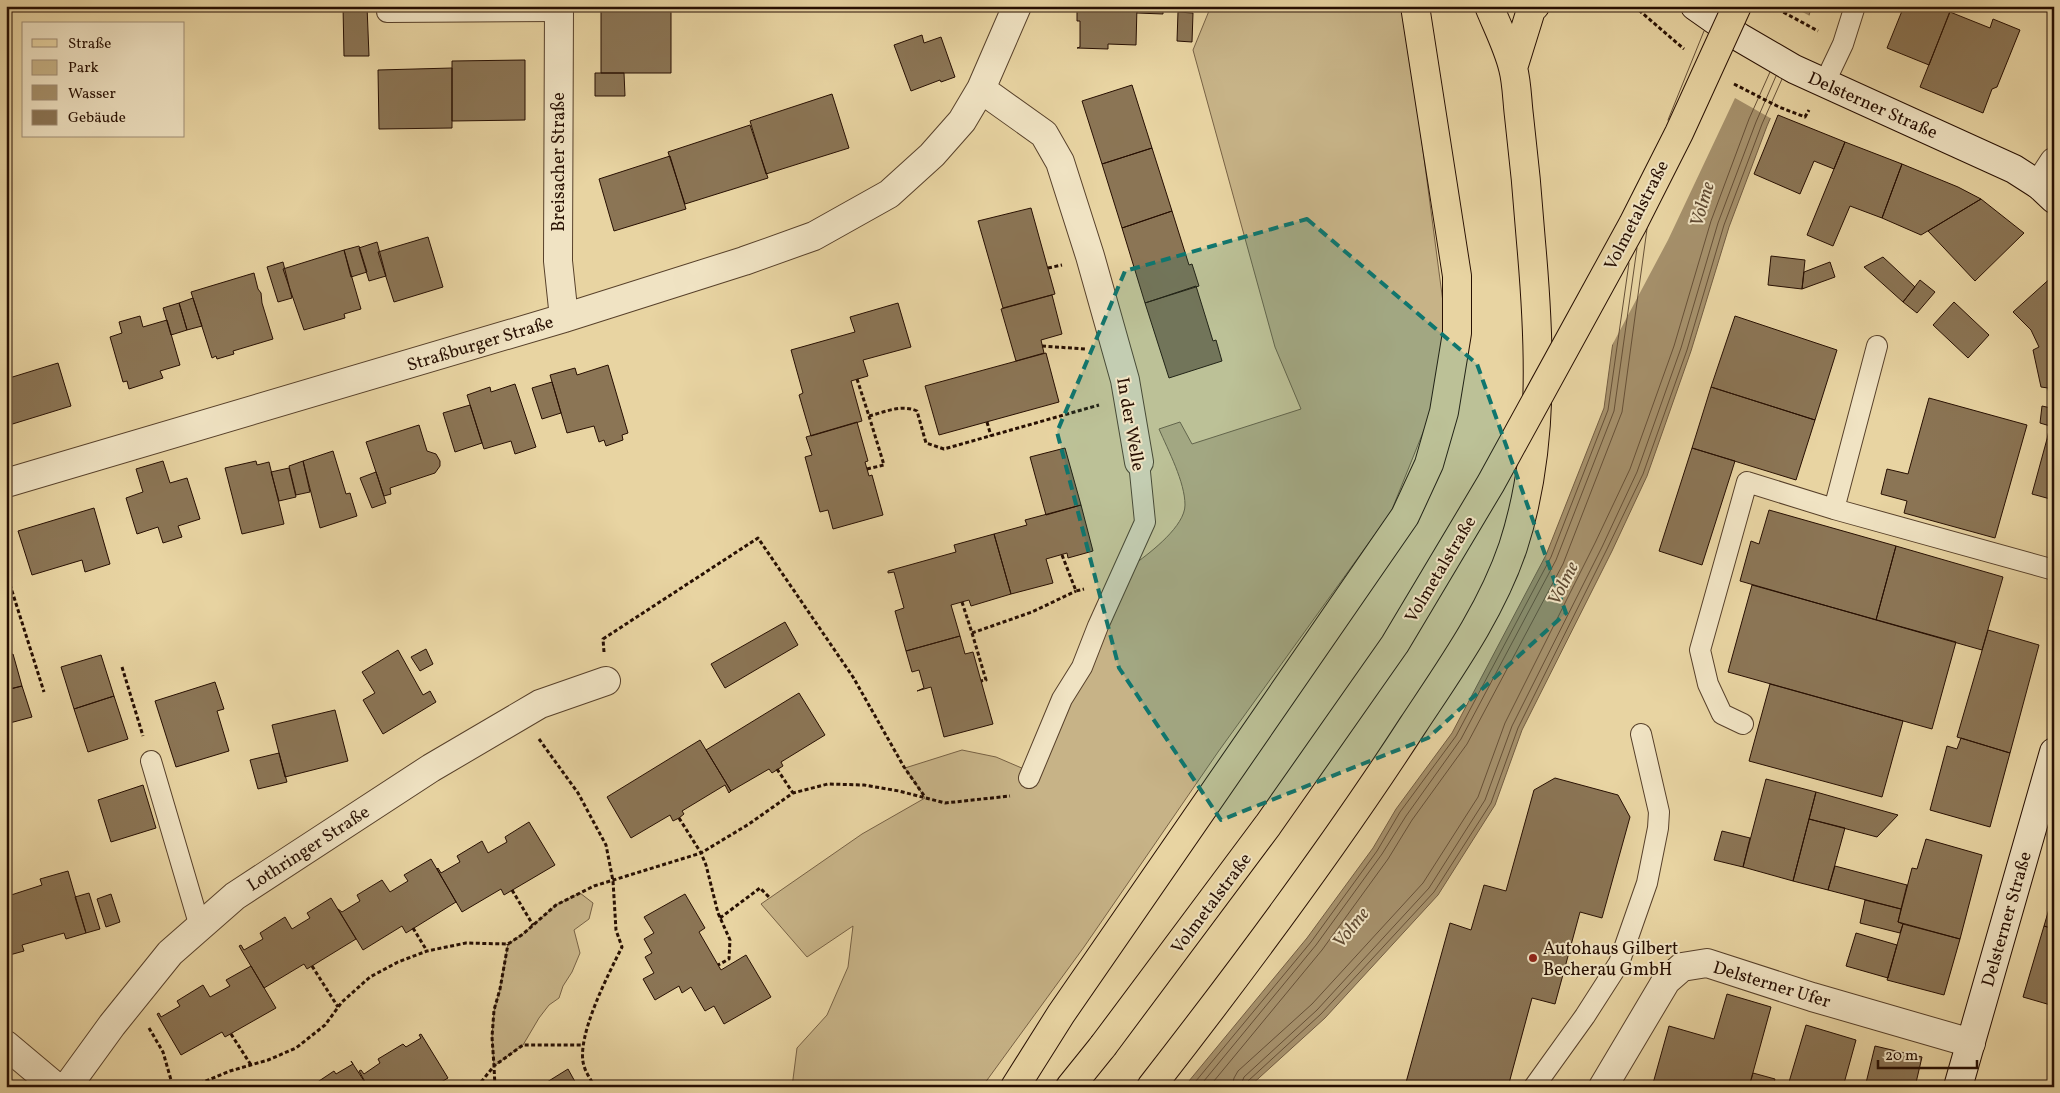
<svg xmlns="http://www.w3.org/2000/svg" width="2060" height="1093" font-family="Vollkorn,serif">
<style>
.green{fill:#c7b387;stroke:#776144}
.water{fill:#a6916c;stroke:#735d42}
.pier{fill:#e8d4a2}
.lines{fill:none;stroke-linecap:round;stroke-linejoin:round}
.shore{stroke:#665037;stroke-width:1}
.building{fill:#8b7555;stroke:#270f02}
.lane-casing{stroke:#57402a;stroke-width:22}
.street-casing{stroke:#57402a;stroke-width:30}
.secondary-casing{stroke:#270f02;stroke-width:30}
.primary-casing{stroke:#270f02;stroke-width:30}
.path{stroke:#270f02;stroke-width:3;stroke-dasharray:4 2.5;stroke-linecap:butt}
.lane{stroke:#f0e3c3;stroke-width:20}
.street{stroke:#f0e3c3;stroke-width:28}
.secondary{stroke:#f0e3c3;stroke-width:28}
.primary{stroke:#e8d4a2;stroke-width:28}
.primary-bridge-casing{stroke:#270f02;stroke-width:30;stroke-linecap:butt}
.primary-bridge{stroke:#e8d4a2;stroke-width:28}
.marked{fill:#0f766e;fill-opacity:0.2;stroke:#0f766e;stroke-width:4;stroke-dasharray:10 6;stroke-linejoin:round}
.poi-dot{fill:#8f2418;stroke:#f0e3c3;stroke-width:2}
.labels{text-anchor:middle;stroke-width:4;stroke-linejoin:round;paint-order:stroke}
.street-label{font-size:18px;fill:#270f02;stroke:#f0e3c3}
.poi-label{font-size:18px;fill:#270f02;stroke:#f0e3c3;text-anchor:start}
.water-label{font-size:19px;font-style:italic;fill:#604a32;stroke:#f0e3c3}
</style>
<rect width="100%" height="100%" fill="#e8d4a2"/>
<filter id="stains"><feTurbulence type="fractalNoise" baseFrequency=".004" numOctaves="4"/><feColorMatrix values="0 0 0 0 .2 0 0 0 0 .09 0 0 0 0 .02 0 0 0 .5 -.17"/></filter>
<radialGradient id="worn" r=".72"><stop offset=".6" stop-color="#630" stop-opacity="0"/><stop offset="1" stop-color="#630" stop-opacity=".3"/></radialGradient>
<path class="green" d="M1211,6H1404L1446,325L1434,405L1391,512L1218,752L1084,947L982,1087H792L797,1048L827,1015L848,967L853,926L807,957L761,904L862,834L925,798L905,768L962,750L996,757L1031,772L1136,563C1151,552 1185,526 1185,505C1185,482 1168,450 1159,429L1180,422L1192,444L1301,409L1275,347L1193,50Z
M580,893L593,903L589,919L574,930L580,953L572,972L563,986L559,998L549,1005L539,1018L523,1045L494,1066L492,1037L494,1011L500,989L508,944L523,934L556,905Z"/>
<path class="water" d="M1709,6H1812L1791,70L1767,126L1729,227L1691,351L1647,476L1612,551L1522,730L1495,805L1438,895L1325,1018L1249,1087H1184L1307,938L1373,848L1396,809L1452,733L1546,555L1604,408L1629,224Z"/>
<path class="pier" d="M1707,6H1791L1810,16L1794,69L1772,119L1735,98L1668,240L1609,351L1627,223L1666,104Z"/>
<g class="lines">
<path class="shore" d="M1668,120L1704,31
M1191,1087L1311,942L1377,851L1400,812L1456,736L1551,557L1608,410L1629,263
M1199,1087L1316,945L1382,854L1406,816L1461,739L1556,560L1614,411L1637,248
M1209,1087L1322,950L1388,859L1412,820L1467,744L1563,564L1622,412L1647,229
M1232,1087L1234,1078L1238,1071L1312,1004L1423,883L1478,797L1505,723L1595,543L1630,469L1674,346L1711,221L1749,119L1770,72
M1240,1087L1244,1077L1317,1010L1429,888L1485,800L1512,726L1602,547L1637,472L1681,348L1718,223L1756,122L1776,76
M1246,1087L1248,1081L1321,1014L1434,892L1491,803L1518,728L1607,549L1643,474L1687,350L1724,225L1762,124L1782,79"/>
</g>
<path class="building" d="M343,6H367L369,56H344Z
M601,6H671V73H601Z
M1077,6H1137L1136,45L1108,44V49L1077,48L1080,47V21H1077Z
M1137,6H1163V14L1137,13Z
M1904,6H1952L1929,65L1887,48Z
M1178,12L1193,13L1192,42L1177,41Z
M1950,12L1990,28L1993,19L2020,30L1997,87L1992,89L1983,113L1920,87Z
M922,35L924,43L941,37L955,77L941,82L940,80L911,91L894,45Z
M525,60V120L452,121V61Z
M452,68V128L379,129L378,70Z
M595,73H624L625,96H595Z
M1132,85L1152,148L1102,164L1082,101Z
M832,94L849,148L766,174L750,121Z
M1778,115L1845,142L1834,169L1814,161L1800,194L1754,174Z
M750,125L768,178L685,204L668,152Z
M1845,142L1902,164L1882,218L1850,206L1833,246L1807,235Z
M1152,148L1172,211L1122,228L1102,164Z
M670,156L686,209L614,231L599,179Z
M1902,164L1958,187L1981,199L1921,235L1882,218Z
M1981,199L2024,233L1975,281L1928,231Z
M1031,208L1055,294L1003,308L978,221Z
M1172,211L1189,265L1192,264L1199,286L1145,303L1122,228Z
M428,237L443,287L394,302L378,252Z
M377,242L386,276L369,281L359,248Z
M359,246L367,272L351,277L344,250Z
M344,250L361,309L344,314L345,318L304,330L283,269Z
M1771,256L1805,260L1802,289L1768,285Z
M1883,257L1915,287L1903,302L1864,267Z
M283,262L292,298L278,302L267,267Z
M1830,262L1835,277L1802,289L1804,272Z
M254,273L258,289L261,293L262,303L273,339L233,351L234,354L217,359L216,356L212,358L191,292Z
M2054,275V441L2047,439L2050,426L2040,423L2042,406L2051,408L2048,388L2041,387L2033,350L2039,347L2031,330L2013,312Z
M1920,280L1935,292L1917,313L1903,302Z
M1196,286L1213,341L1216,340L1222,361L1169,378L1145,303Z
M1052,295L1062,334L1041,340L1044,353L1016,361L1001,309Z
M193,298L202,326L187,330L179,303Z
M1954,302L1989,335L1968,358L1933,325Z
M179,303L187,330L171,335L163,308Z
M898,303L911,347L863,360L868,376L851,381L862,421L811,436L799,395L803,393L791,350L855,332L850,317Z
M140,316L143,327L167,320L180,365L160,371L163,378L129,389L127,381L123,382L110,337L122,333L119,322Z
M1735,316L1837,350L1815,420L1711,387Z
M1046,353L1059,402L939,435L925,386Z
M58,363L71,406L6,426V379Z
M608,365L628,433L622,435L623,440L606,446L604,440L599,442L594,426L567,433L550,375L575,368L577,375Z
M552,382L561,413L542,419L532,388Z
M515,384L536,447L515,454L511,441L484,449L467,395L490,387L491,392Z
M1711,387L1815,420L1796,480L1692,448Z
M1929,398L2027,425L1995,538L1904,513L1907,501L1881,494L1887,469L1908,474Z
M470,405L482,443L455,452L443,413Z
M857,422L868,461L865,462L869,476L872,475L883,515L833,529L828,510L820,512L805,457L812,455L806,437Z
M419,425L427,451L436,454L440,461V466L435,473L390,488L391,494L384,496L366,442Z
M2047,439L2054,441V500L2032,494Z
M1065,448L1081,505L1046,515L1030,457Z
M1692,448L1735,461L1702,565L1659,551Z
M333,451L346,494L350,493L357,516L320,528L303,461Z
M163,461L170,483L187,478L200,519L178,526L182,537L163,543L158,527L137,534L126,498L143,492L136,469Z
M256,461L257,465L269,462L284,524L242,534L225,468Z
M303,461L310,492L296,495L289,466Z
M289,468L296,497L279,501L271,472Z
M376,472L386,503L372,508L360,478Z
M1081,505L1093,551L1068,558L1067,553L1046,559L1053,583L1011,594L994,534L1027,525L1025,520Z
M94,508L110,564L85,572L82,560L32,575L18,531Z
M1769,510L1896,546L1876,620L1740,581L1751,541L1759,544Z
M994,534L1011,594L971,606L969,600L951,605L960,636L906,651L895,611L904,608L894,572L888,573V571L956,552L954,545Z
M1896,546L2003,577L1982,650L1876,620Z
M1752,585L1956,642L1932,729L1728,672Z
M785,622L798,645L725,688L711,664Z
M1988,630L2039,645L2010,753L1957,737Z
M960,636L965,654L973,652L993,724L944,737L931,687L917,691L924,688L919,670L912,672L906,651Z
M426,649L433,664L420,671L411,657Z
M398,650L423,695L430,691L436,702L383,734L363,700L375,693L362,672Z
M13,654L22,686L6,690V657Z
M101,655L114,696L74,709L61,667Z
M215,682L224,709L217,711L229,751L176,767L155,701Z
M1770,684L1903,721L1882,797L1749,761Z
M22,686L32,717L6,724V690Z
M799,693L825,735L781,762L783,766L772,773L769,769L731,791L706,750Z
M114,696L128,739L88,752L74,709Z
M335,710L348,761L285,777L272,725Z
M1961,738L2010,753L1990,827L1930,810L1947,746L1957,749Z
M700,740L731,791L729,793L725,785L682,811L684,814L679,818L673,821L670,815L631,838L607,797Z
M279,753L287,782L258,789L250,760Z
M1555,778L1618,795L1630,817L1602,918L1580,912L1555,1004L1532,998L1508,1087L1405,1086L1450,923L1471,930L1484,885L1506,891L1534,790Z
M1766,779L1816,792L1793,881L1743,867Z
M143,785L156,828L111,842L98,800Z
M1816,792L1898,815L1877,837L1809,819Z
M1809,819L1845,828L1828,890L1793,881Z
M529,822L555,865L504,895L501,889L462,912L437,869L438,868L441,873L460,862L457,856L482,841L488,853L507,842L505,837Z
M1722,831L1750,838L1743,867L1714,860Z
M1926,839L1982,855L1960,939L1898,922L1912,868L1917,869Z
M431,859L456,902L406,933L402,926L363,950L338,909L342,912L360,901L357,895L382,880L390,892L408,881L404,875Z
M1835,866L1907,885L1901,909L1828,890Z
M68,871L86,933L66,939L64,933L22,945L24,951L6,956V892L8,896L42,885L40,879Z
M2054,892V929L2044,926Z
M89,893L100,929L86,933L75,897Z
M111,894L120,922L106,927L97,899Z
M685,894L705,928L699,932L721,970L746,955L771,997L724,1024L714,1006L705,1011L691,987L682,993L679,986L655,1000L643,979L654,973L645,957L652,953L644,939L654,933L644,917Z
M331,898L356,939L307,969L304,964L264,988L239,946L241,945L244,950L263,939L260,933L285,917L292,929L310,918L307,913Z
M1865,900L1901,909L1898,922L1903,924L1900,933L1860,923Z
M1903,924L1960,939L1944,995L1887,980Z
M2044,926L2054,929V1006L2023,997Z
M1856,933L1897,945L1888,978L1846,966Z
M251,966L276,1008L225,1037L222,1032L181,1055L157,1014L159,1013L161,1017L180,1006L177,1001L203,985L210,997L230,986L226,980Z
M1727,994L1771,1007L1749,1087H1652L1669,1026L1714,1039Z
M1806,1025L1856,1040L1843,1087H1804L1789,1082Z
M421,1034L448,1078L433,1087H368L359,1071L361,1070L364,1074L380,1063L378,1059L403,1044L406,1047L421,1038L419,1035Z
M1875,1046L1922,1057L1915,1087H1865Z
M351,1061L368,1087H310L334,1071L336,1074L353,1064Z
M568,1069L578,1087H539Z
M1753,1073L1775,1079L1773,1087H1749Z"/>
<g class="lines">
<defs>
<path id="lane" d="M387,12L558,11
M1824,84L1843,44L1855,6
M1877,346L1834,509L2054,570
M1743,724L1722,714L1708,684L1700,650L1747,482L1834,509
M151,761L200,927
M1029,778L1062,699L1082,667L1098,626L1145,522L1139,462
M1534,1087L1585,1016L1619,963L1647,883L1658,828L1659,812L1641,734"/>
<path id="street" d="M559,6L558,261L564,318
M981,89L1044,134L1060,162L1090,256L1125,380L1139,462
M2039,185L2054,162
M6,483L564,318L744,261L814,236L889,194L932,155L962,121L981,89L1017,6
M6,1045L56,1087
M67,1087L112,1025L170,953L235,896L431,768L540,704L606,681
M1603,1087L1666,981L1682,967L1707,963L1812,997L1971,1043"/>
<path id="secondary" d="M1695,6L1739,37L1794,69L2014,169L2039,185L2054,199
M1958,1087L2054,752"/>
<path id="primary" d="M1513,68L1531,10L1535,6
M1015,1087L1061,1014L1405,516L1429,464L1444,412L1457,333V276L1415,6
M1070,1087L1103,1046
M1151,1087C1243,969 1332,850 1413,725C1450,669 1491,612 1513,547C1545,449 1540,343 1531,242C1528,200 1524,158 1519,116C1517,100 1517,83 1513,68C1508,47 1497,26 1489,6"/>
</defs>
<use href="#lane" class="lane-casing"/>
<use href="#street" class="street-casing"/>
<use href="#secondary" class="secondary-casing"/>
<use href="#primary" class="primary-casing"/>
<path class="path" d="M1634,6L1684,49
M1772,6L1818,31
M1734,84L1779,107L1805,117L1809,110
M1048,268L1062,265
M1042,346L1085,349
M857,379L869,416C885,412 901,404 917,411L926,443L944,449L1099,405
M987,422L991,436
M867,469L884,465L869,416
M1062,555L1076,591L1084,589
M6,572L44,692
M962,602L972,633L1032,612L1076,591
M972,633L986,680L981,681
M604,652L603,639L758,538L853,677L904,767L925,797
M122,667L143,736
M539,739L578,793L606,845L613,881L616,930L622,947C609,973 575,1038 584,1066C586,1073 591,1080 595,1087
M777,769L793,793
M679,818L701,853L706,865L718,913L730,940L729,959L718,965
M512,890L533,925
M720,918L760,888L770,898
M413,928L427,951
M312,966L338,1007
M149,1028L163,1052L173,1087
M231,1034L251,1065
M187,1087L201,1083L230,1071L268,1060L296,1048L325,1025L342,1002L370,977L398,962L427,951L466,943L508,944L523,934L556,905L594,886L701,853L749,824L793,793L828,784L864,785L899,791L945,803L1010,796
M477,1087L494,1066L492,1037L494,1010L500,989L508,944
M495,1087L494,1066L523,1045H583"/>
<use href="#lane" class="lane"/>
<use href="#street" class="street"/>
<use href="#secondary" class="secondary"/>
<use href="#primary" class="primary"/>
<defs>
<path id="primary-bridge" d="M1103,1046L1268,825L1395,644L1491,483L1633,224L1679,133L1737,6"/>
</defs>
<use href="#primary-bridge" class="primary-bridge-casing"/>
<use href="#primary-bridge" class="primary-bridge"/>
</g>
<path class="marked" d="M1307,219L1477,364L1566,613L1428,738L1221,820L1119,668L1057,432L1125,271Z"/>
<circle class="poi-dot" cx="1533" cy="958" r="5"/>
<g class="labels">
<g class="street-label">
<text transform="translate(1873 105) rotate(24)" y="6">Delsterner Straße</text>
<text transform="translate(558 162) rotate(-90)" y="6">Breisacher Straße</text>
<text transform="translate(1636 215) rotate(-63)" y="6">Volmetalstraße</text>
<text transform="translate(480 343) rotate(-17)" y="6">Straßburger Straße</text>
<text transform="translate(1131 424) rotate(80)" y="6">In der Welle</text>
<text transform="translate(1440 569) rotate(-59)" y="6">Volmetalstraße</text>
<text transform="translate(308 848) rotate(-33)" y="6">Lothringer Straße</text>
<text transform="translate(1211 903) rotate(-53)" y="6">Volmetalstraße</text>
<text transform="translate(2006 919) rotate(-74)" y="6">Delsterner Straße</text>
<text transform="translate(1772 984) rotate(17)" y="6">Delsterner Ufer</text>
</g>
<g class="poi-label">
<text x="1543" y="954">Autohaus Gilbert<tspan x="1543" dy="21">Becherau GmbH</tspan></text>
</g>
<g class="water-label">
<text transform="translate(1701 204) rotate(-74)" y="7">Volme</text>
<text transform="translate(1562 583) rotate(-63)" y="7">Volme</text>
<text transform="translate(1350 927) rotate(-51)" y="7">Volme</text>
</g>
</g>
<rect width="2060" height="1093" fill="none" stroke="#e8d4a2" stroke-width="25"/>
<rect x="8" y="8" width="2045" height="1078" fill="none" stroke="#270f02" stroke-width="2.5"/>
<rect x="12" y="12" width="2035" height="1068" fill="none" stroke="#270f02"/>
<rect x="22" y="22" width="162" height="115" fill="#f0e3c3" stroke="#a08e76"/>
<rect x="32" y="39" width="25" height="8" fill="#e8d4a2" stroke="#a08e76"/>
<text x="68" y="48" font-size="15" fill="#270f02">Straße</text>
<rect x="32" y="60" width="25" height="15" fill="#c7b387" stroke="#a08e76"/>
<text x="68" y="72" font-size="15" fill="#270f02">Park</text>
<rect x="32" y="85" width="25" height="15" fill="#a6916c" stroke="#a08e76"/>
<text x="68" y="98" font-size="15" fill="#270f02">Wasser</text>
<rect x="32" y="110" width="25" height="15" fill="#8b7555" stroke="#a08e76"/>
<text x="68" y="122" font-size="15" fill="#270f02">Gebäude</text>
<path d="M1878 1060v8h99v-8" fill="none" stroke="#270f02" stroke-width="2.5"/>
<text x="1885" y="1060" font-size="15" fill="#270f02" stroke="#f0e3c3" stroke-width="4" paint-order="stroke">20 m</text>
<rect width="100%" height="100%" filter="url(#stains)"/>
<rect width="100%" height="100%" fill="url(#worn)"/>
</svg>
